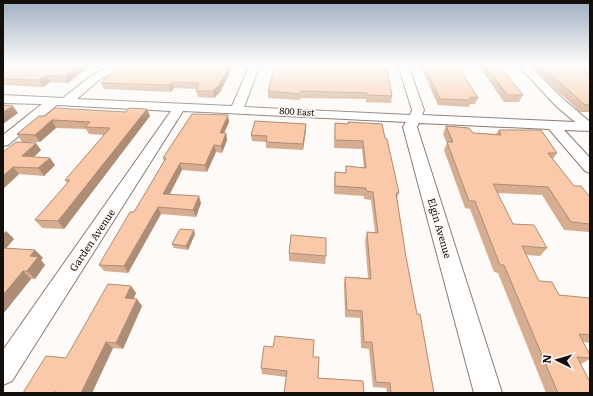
<svg xmlns="http://www.w3.org/2000/svg" width="593" height="396" font-family="Literata,serif">
<style>
.lines{fill:none;stroke-linecap:round;stroke-linejoin:round}
.minor-casing{stroke:#8b7c73;stroke-width:2}
.minor{fill:#fff;fill-rule:evenodd}
.wall{fill:#d6ad91}
.shaded-wall{fill:#ae8d76}
.building{fill:#f9c9a9;stroke:#ae8d76}
.labels{text-anchor:middle;stroke-width:3.5;stroke-linejoin:round;paint-order:stroke}
.far-street-label{font-size:9px;fill:#150f0c;stroke:#fdfaf7}
.street-label{font-size:10px;fill:#150f0c;stroke:#fdfaf7}
</style>
<rect width="100%" height="100%" fill="#fdfaf7"/>
<g class="lines">
<defs>
<path id="minor" d="M113,65H127L99,80L77,99L232,106L250,65H260L244,107L410,115L412,110L398,65H408L424,110L422,115L575,122L556,106L518,65H529L564,100L590,122V131L564,130L590,158V173L585,171L549,129L419,123L417,127L502,393H474L403,127L406,122L183,111L12,381L3,385V350L171,111L57,105L8,145L3,146V135L42,104L3,103V95L63,98L91,76Z"/>
</defs>
<use href="#minor" class="minor-casing"/>
<use href="#minor" class="minor"/>
</g>
<path class="wall" d="M3,65H101L94,68L89,66L68,83L50,82L43,87L3,85Z
M136,65H233L229,73V75L220,92L214,98L198,97L196,91L197,89L174,88L171,92L104,89L101,83L134,67Z
M275,65L392,96L391,103L366,102V99L301,98L300,100L268,98V91Z
M420,65H457L478,98L475,104H470L469,107L438,105Z
M478,65H499L523,95L519,102H504Z
M530,65H590V74L587,73L590,76V112H580Z
M147,109L150,116L64,229L42,228L35,220L67,183L65,180L104,135L89,134L86,129L56,128L40,142H22L17,134L45,116L126,112Z
M229,122L224,133H226L227,140L222,153L216,152L207,172L182,170L170,194L201,203L196,217L161,214L128,273L104,271L99,265L134,212L164,161L163,158Z
M335,123L385,138L399,193L397,198L406,257L417,314L434,393H387L386,388L373,387L369,349L361,348L360,318L345,317L344,284L345,277L368,278L365,240L367,232H375L371,200L364,199V196L334,194V180L335,172L345,173L346,166L364,168L362,149L334,148Z
M446,126L473,133L496,134L499,130L557,153L553,159L574,186L590,197V234L589,232L564,230L542,195L497,193L513,224L547,248L540,256L526,255L539,281L559,295L590,298V343L583,342L590,355V359L581,364L590,393H546L498,273L494,272L470,209L465,208L444,150L447,143L443,134Z
M306,130L303,150L266,148V142L252,141L251,135Z
M41,150L34,157L55,165L44,176L19,174L3,189V152Z
M6,231L14,239L6,248L35,250L43,258L41,260L45,265L35,279H31L3,314Z
M195,234L188,250L174,248L172,244Z
M289,253L326,256L325,264L289,261Z
M131,286L136,293L134,298L142,306L123,349L113,348L92,393H23L66,358Z
M313,357L318,378L286,377L262,374L261,368Z"/>
<path class="shaded-wall" d="M80,65H89V66L68,83L65,76Z
M93,65H101L94,68Z
M228,65H233L229,73V75L220,92L214,98L213,91Z
M46,76L50,82L43,87L39,80Z
M172,82L174,88L171,92L169,85Z
M13,106L18,113L3,124V112Z
M147,109L150,116L64,229L58,221Z
M228,115L229,122L221,140L220,133Z
M52,120L56,128L40,142L35,135Z
M306,124V130L303,150V144Z
M226,133L227,140L222,153L221,146Z
M36,143L41,150L27,163L22,156Z
M214,145L216,152L207,172L205,165Z
M50,158L55,165L44,176L38,168Z
M180,163L182,170L166,201L163,194Z
M13,167L19,174L3,189V176Z
M199,196L201,203L196,217L193,210Z
M158,207L161,214L128,273L124,266Z
M194,230L195,234L188,250L186,246Z
M6,231L14,239L3,252V234Z
M35,250L43,258L41,260L45,265L35,279L27,271L30,256Z
M23,271L31,279L3,314V295Z
M131,286L136,293L131,305L125,298Z
M137,299L142,306L123,349L116,343Z
M106,342L113,348L92,393H81Z"/>
<path class="building" d="M3,65H80L65,76H46L39,80L3,79Z
M121,65H128L134,67L136,65H228L226,69H228L219,85L213,91H196L199,83L172,82L169,85L101,83Z
M275,65H385L386,70H387L392,96L367,95V93L301,91L300,94L268,91Z
M424,65H457L478,98L470,97L471,100L440,99Z
M486,65H499L523,95H507Z
M540,65H590V67H579L590,76V105H585Z
M3,105L13,106L3,112Z
M55,108L126,112L129,108L147,109L58,221L35,220L70,180H65L110,128L85,127L90,122L52,120L35,135L17,134L39,116H45Z
M192,114L228,115L220,133H226L221,146L214,145L205,165L180,163L163,194L199,196L193,210L158,207L124,266L99,265L130,212H134L166,158H163Z
M255,121L306,124L303,144L266,142L267,136L251,135Z
M348,122L382,124L385,138L387,139L399,193H396L406,257L417,314H420L434,393H391L390,383L376,382L372,342H364L362,311L347,310L345,277L371,279L367,232L378,233L373,192L366,191V188L335,186V172L346,173V166L366,168L363,141L335,140V123L348,124Z
M446,126L469,128L473,133L501,135L499,130H541L557,153H548L574,186H581L590,197V224L571,222L548,187L493,184L513,224L534,225L547,248L522,246L539,281L552,282L559,295L590,298V335L579,334L590,355V358L577,357L590,382V393H558L504,265H500L475,201H469L447,142H453Z
M16,142L36,143L22,156L50,158L38,168L13,167L3,176V152Z
M180,229L194,230L186,246L172,244Z
M291,235L326,238V256L289,253Z
M3,248L35,250L30,256L38,257L27,271H23L3,295Z
M108,284L131,286L125,298L137,299L116,343L106,342L81,393H63L54,392L53,393H23L46,356L66,358Z
M275,336L314,340L313,357H319L318,378L363,381L364,393H284L287,371L261,368L264,346L273,347Z"/>
<linearGradient id="sky" x2="0" y2="1"><stop stop-color="#9faec1"/><stop offset="0.54" stop-color="#fefdfb"/><stop offset="1" stop-color="#fefdfb" stop-opacity="0"/></linearGradient>
<rect width="593" height="121" fill="url(#sky)"/>
<g class="labels">
<g class="far-street-label">
<text transform="translate(297 112) rotate(3)" y="3">800 East</text>
</g>
<g class="street-label">
<text transform="translate(440 228) rotate(74)" y="4">Elgin Avenue</text>
<text transform="translate(92 240) rotate(-56)" y="4">Garden Avenue</text>
</g>
</g>
<rect width="593" height="396" fill="none" stroke="#150f0c" stroke-width="8"/>
<g transform="translate(557 360) rotate(275)" stroke="#fdfaf7" stroke-width="3" paint-order="stroke">
<path d="M0-3L7 15L0 10L-7 15Z" fill="#150f0c"/>
<text y="-6" font-size="11" font-weight="bold" text-anchor="middle" fill="#150f0c">N</text>
</g>
</svg>
